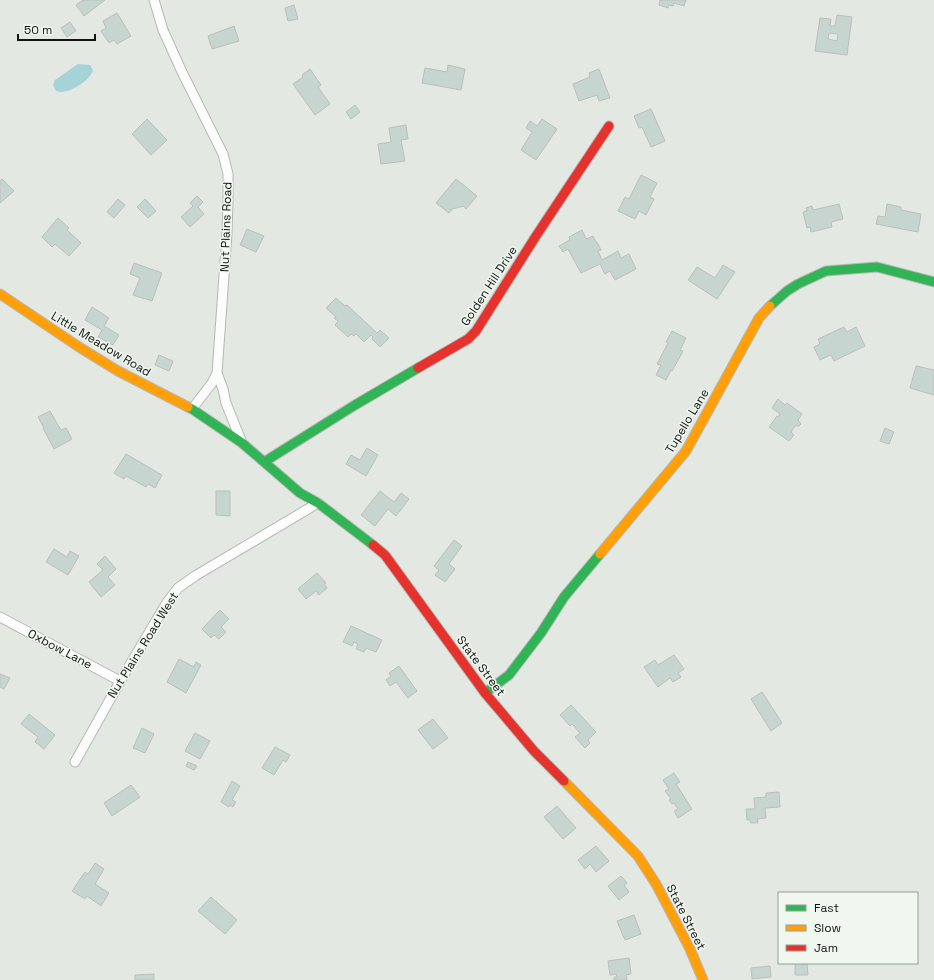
<svg xmlns="http://www.w3.org/2000/svg" width="934" height="980" font-family="'Space Grotesk',sans-serif">
<style>
.water{fill:#a5d3d7}
.building{fill:#c7d5d0;stroke:#bbbfbc;fill-rule:evenodd}
.lines{fill:none;stroke-linecap:round;stroke-linejoin:round}
.street-casing{stroke:#b5b9b5;stroke-width:11}
.fast-casing{stroke:#b5b9b5;stroke-width:11}
.slow-casing{stroke:#b5b9b5;stroke-width:11}
.jam-casing{stroke:#b5b9b5;stroke-width:11}
.street{stroke:#fbfcfb;stroke-width:9}
.fast{stroke:#30b455;stroke-width:9}
.slow{stroke:#ff9f0a;stroke-width:9}
.jam{stroke:#e5322d;stroke-width:9}
.labels{text-anchor:middle;stroke-width:3;stroke-linejoin:round;paint-order:stroke}
.street-label{font-size:12px;fill:#111412;stroke:#eff7ef}
</style>
<rect width="100%" height="100%" fill="#e3e8e3"/>
<path class="water" d="M78,64L90,65L93,70C91,80 67,96 56,91L53,85L55,80Z"/>
<path class="building" d="M83,0L86,1L88,0H105L84,16L76,5Z
M660,0H686L684,6L674,3L673,6L669,5L668,8L659,5Z
M294,5L298,19L288,21L285,8Z
M117,13L131,36L117,44L114,40L109,43L101,31L106,28L103,21Z
M837,15L852,17L847,55L815,51L820,18L831,19L830,26H835ZM829,33L838,34L837,41L828,39Z
M70,22L76,31L67,37L61,28Z
M234,26L239,41L212,49L208,36Z
M448,65L465,69L461,90L422,83L425,68L447,72Z
M310,69L321,85L318,87L330,104L315,115L293,84L303,77L302,75Z
M599,69L610,98L599,101L597,95L579,101L573,84L590,77L589,73Z
M355,105L360,112L351,119L346,112Z
M651,109L665,141L651,147L642,127L639,128L634,116Z
M147,119L167,140L151,155L132,134Z
M542,119L557,129L536,160L521,150L532,132L526,128L530,121L537,126Z
M406,125L408,139L401,140L405,161L381,164L378,144L391,142L389,128Z
M641,175L657,183L650,197L654,199L646,215L639,211L635,219L618,211L625,197L629,199Z
M2,179L14,191L0,203V181Z
M456,179L477,196L466,209L464,206L452,209L449,213L436,203Z
M197,196L203,202L198,207L204,214L190,227L181,217L193,206L190,203Z
M118,199L125,205L114,218L107,212Z
M145,199L156,211L148,218L137,207Z
M839,204L843,219L831,222L832,227L811,232L810,227L807,228L803,212L807,211L806,208L812,206L813,210Z
M887,204L901,207V210L921,214L918,232L876,224L878,216L885,217Z
M58,218L69,228L67,230L81,243L69,256L55,244L52,247L42,237Z
M247,229L264,236L256,252L240,245Z
M582,230L586,239L593,236L596,242H597L601,250L598,251L602,260L618,251L621,258L629,254L636,269L615,280L610,271L605,274L600,264L581,273L568,249L563,252L559,246L570,240L569,237Z
M134,263L162,273L152,301L133,295L140,278L130,274Z
M723,265L735,272L717,299L688,280L697,267L715,278Z
M336,298L345,306L347,305L377,333L380,330L389,338L380,347L372,339L373,337L371,335L364,342L356,334L354,336L351,334L348,337L335,325L338,321L334,318L336,317L326,308Z
M92,307L109,318L104,326L119,335L113,345L98,337L102,330L85,320Z
M844,327L847,332L856,327L865,346L834,361L831,355L820,360L814,347L820,344L818,339Z
M672,331L686,338L680,350L683,351L672,371L671,370L666,380L656,375L661,365L657,364L668,343L666,342Z
M159,355L173,361L169,371L155,365Z
M916,366L934,370V395L910,388Z
M778,399L785,405L787,403L802,414L798,420L801,424L799,426H795L791,432L794,435L789,441L769,427L777,416L778,417L780,414L772,408Z
M50,411L61,430L66,428L72,439L54,449L43,428H44L38,417Z
M885,428L894,432L889,444L880,441Z
M367,448L378,455L366,476L346,464L351,455L360,460Z
M126,454L162,475L155,488L148,484L146,487L126,476L124,479L114,473Z
M216,491H230V516L216,515Z
M380,491L394,502L401,493L409,499L396,516L388,509L375,526L361,515Z
M454,540L462,546L449,564L455,569L445,582L435,575L439,570L434,566Z
M54,549L67,557L70,551L79,556L68,575L46,562Z
M105,556L116,569L108,577L115,585L101,597L89,582L103,570L97,564Z
M317,573L326,583L324,584L327,588L319,595L316,591L306,599L298,589Z
M220,610L229,619L221,627L226,632L219,639L214,635L211,638L202,629Z
M351,626L382,640L376,652L366,648L364,652L356,649L358,644L354,642L352,646L343,642Z
M674,655L684,669L678,673L681,677L673,682L670,678L658,687L644,667L655,660L658,665Z
M179,659L194,667L196,662L201,665L186,693L167,682Z
M399,666L417,691L408,698L396,682L390,686L386,680L391,676L389,673Z
M0,674L10,678L4,689L0,687Z
M762,692L782,723L771,731L751,699Z
M571,705L596,732L588,740L590,743L585,748L575,737L580,733L572,724L570,726L560,715Z
M29,714L55,735L44,749L35,742L38,737L21,724Z
M433,719L448,738L433,749L418,730Z
M142,728L154,734L145,753L133,748Z
M195,733L210,741L200,759L185,751Z
M275,747L290,755L286,762L283,760L274,775L262,768Z
M188,762L197,766L195,769L194,770L186,766Z
M674,773L680,782L676,784L692,809L678,818L674,811L678,809L674,803L672,804L669,800L671,799L665,791L669,789L663,780Z
M232,781L240,786L232,800L236,802L233,807L230,805L229,807L221,802Z
M131,785L140,797L112,816L104,803Z
M779,792L780,807L765,808L766,818L757,819L758,823H751L750,820H747L746,809H755L754,798L766,797V793Z
M557,806L576,828L563,839L544,817Z
M596,846L609,861L596,872L590,864L585,869L578,860Z
M95,863L104,869L95,884L109,893L101,906L87,896L85,899L72,891L85,872L88,874Z
M621,876L627,883L624,885L629,892L619,900L608,886Z
M211,897L237,920L225,934L198,911Z
M634,915L641,934L625,940L617,921Z
M629,958L631,974L626,975L627,980H614V977H617L616,974L610,975L608,961Z
M795,963H807L808,975H795Z
M770,966L771,977L752,979L751,968Z
M154,974V980H135V975Z"/>
<g class="lines">
<defs>
<path id="street" d="M154,0L163,30L182,72L223,154L228,174V200L227,234L217,373L212,383L192,409
M217,373L223,389L226,403L242,443
M0,617L120,681
M75,762L122,678L166,604L178,588L195,576L318,503"/>
<path id="fast" d="M770,306L787,291L798,284L826,271L877,267L934,282
M188,407L192,409L242,443L300,493L318,503L373,545
M264,462L355,405L418,368
M485,693L509,675L541,633L564,597L600,554"/>
<path id="slow" d="M0,294L79,347L118,371L188,407
M600,554L686,451L759,318L770,306
M564,781L638,856L656,884L690,949L703,980"/>
<path id="jam" d="M418,368L468,339L476,331L536,236L609,126
M373,545L385,555L485,693L534,751L564,781"/>
</defs>
<use href="#street" class="street-casing"/>
<use href="#fast" class="fast-casing"/>
<use href="#slow" class="slow-casing"/>
<use href="#jam" class="jam-casing"/>
<use href="#street" class="street"/>
<use href="#fast" class="fast"/>
<use href="#slow" class="slow"/>
<use href="#jam" class="jam"/>
</g>
<g class="labels">
<g class="street-label">
<text transform="translate(226 227) rotate(-88)" y="4">Nut Plains Road</text>
<text transform="translate(489 286) rotate(-57)" y="4">Golden Hill Drive</text>
<text transform="translate(101 344) rotate(31)" y="4">Little Meadow Road</text>
<text transform="translate(687 421) rotate(-59)" y="4">Tupello Lane</text>
<text transform="translate(143 645) rotate(-58)" y="4">Nut Plains Road West</text>
<text transform="translate(60 649) rotate(28)" y="4">Oxbow Lane</text>
<text transform="translate(481 666) rotate(53)" y="4">State Street</text>
<text transform="translate(686 917) rotate(63)" y="4">State Street</text>
</g>
</g>
<rect x="778" y="892" width="140" height="72" fill="#eff7ef" stroke="#969c97"/>
<rect x="786" y="905" width="20" height="6" fill="#30b455" stroke="#969c97"/>
<text x="814" y="912" font-size="12" fill="#111412">Fast</text>
<rect x="786" y="925" width="20" height="6" fill="#ff9f0a" stroke="#969c97"/>
<text x="814" y="932" font-size="12" fill="#111412">Slow</text>
<rect x="786" y="945" width="20" height="6" fill="#e5322d" stroke="#969c97"/>
<text x="814" y="952" font-size="12" fill="#111412">Jam</text>
<path d="M18 34v6h77v-6" fill="none" stroke="#111412" stroke-width="2"/>
<text x="24" y="34" font-size="12" fill="#111412" stroke="#eff7ef" stroke-width="3" paint-order="stroke">50 m</text>
</svg>
